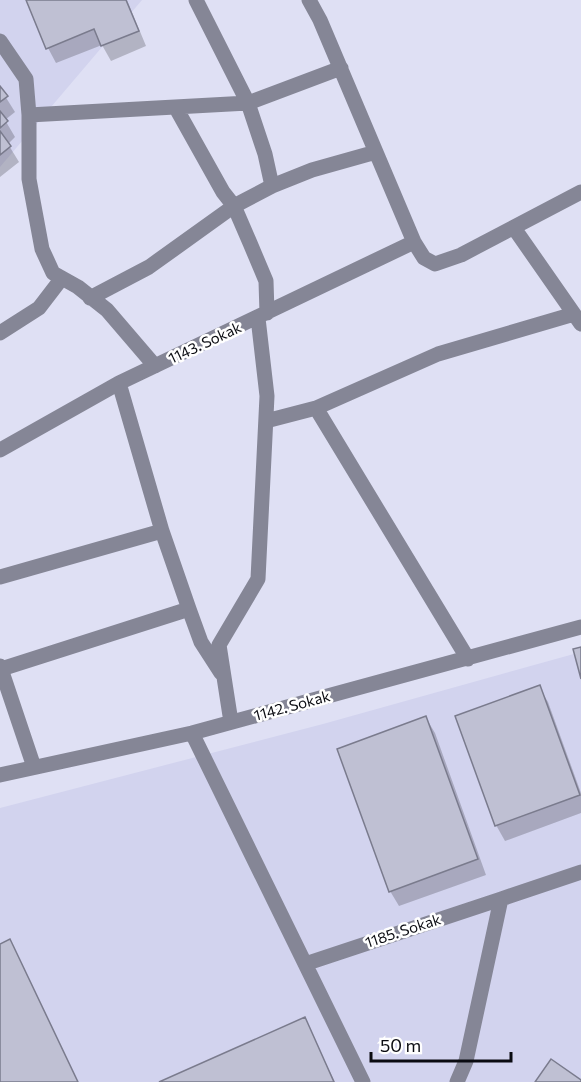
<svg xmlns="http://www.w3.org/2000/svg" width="581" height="1082" font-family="Commissioner,sans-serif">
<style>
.built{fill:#d2d3ee}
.shadow{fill:#0003}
.building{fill:#bfc0d3;stroke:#7a7b8d;stroke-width:1.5}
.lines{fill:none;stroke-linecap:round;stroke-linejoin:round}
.minor{stroke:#858696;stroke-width:15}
.labels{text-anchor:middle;stroke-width:5;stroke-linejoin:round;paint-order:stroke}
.street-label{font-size:15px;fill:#0a0b11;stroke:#fff}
</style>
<rect width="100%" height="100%" fill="#dfe0f4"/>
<path class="built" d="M0,0H142L0,167Z
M581,652V1082H0V808L323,724Z"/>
<path class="shadow" d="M28,0H127L146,46L111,61L102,45L56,63L48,48Z
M0,88L15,112L5,120L15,137L8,144L19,162L0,177Z
M539,687L548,702L581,793V813L505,841L496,825Z
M426,718L435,733L486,875L399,906L390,891Z
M304,1019L335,1082H162Z"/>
<path class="building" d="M26,0H126L139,31L101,46L94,29L46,49Z
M0,86L8,96L0,102Z
M0,111L8,121L0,128Z
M0,131L11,146L0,155Z
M581,647V679L573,649Z
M540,685L580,795L495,826L455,716Z
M426,716L478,859L389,892L337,749Z
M10,939L78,1082H0V944Z
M305,1017L334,1082H159Z
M551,1059L581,1080V1082H535Z"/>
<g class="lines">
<path class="minor" d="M196,0L248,103L265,154L272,186
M309,0L320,20L414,242L424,258L435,264L461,255L581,192
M0,41L26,79L29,115V179L42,249L53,273L78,287L107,310L155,366
M176,108L223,192L234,206L250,243L266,281L267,313
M29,115L248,103L341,68
M514,228L581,324
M90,298L149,267L234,206L272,186L312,170L376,152
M0,333L39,308L62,278
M119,383L162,531L189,609L201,642L221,673
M316,408L438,354L574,314
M266,421L316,408L468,659
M0,450L119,383L414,242
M0,577L162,531
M0,666L34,767
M1,669L189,609
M231,722L219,645L258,579L267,396L258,318
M192,733L363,1082
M0,775L192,733L581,627
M305,964L501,899
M457,1082L466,1061L501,899L581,872"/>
</g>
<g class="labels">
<g class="street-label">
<text transform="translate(205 343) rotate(-25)" y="5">1143. Sokak</text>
<text transform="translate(292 706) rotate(-15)" y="5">1142. Sokak</text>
<text transform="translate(403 931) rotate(-18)" y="5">1185. Sokak</text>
</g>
</g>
<path d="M371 1052v9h140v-9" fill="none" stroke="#0a0b11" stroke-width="3"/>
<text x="380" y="1052" font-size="18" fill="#0a0b11" stroke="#ffffff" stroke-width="4.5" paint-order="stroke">50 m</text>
</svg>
